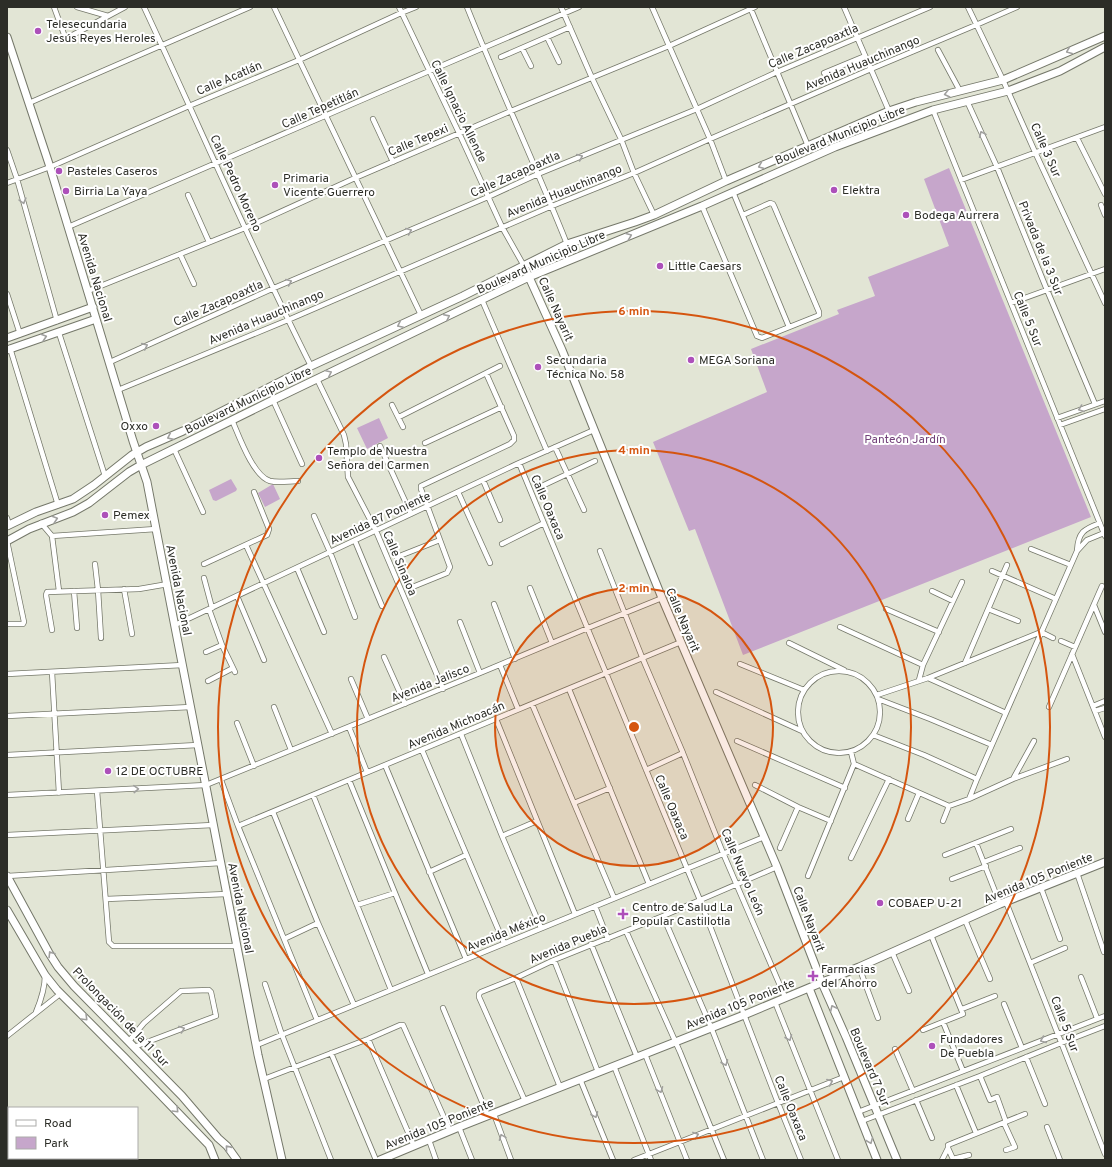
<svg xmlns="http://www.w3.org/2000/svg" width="1112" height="1167" font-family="Overpass,sans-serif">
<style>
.green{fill:#c6a6cb}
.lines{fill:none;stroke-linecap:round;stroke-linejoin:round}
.street-casing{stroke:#75786a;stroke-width:6}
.secondary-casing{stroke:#75786a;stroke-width:9}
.primary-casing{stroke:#75786a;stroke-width:9}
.street{stroke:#fff;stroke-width:4.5}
.secondary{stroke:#fff;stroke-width:7}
.primary{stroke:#fff;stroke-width:7}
.oneway{stroke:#a0a09e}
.ring{fill:none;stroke:#d5550f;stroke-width:2}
.poi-dot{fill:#ad50ba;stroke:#fff;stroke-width:1.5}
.labels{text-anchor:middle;stroke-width:4;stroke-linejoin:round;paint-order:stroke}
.poi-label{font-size:12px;fill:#2c2d27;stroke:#fff;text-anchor:start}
.street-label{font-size:12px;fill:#2c2d27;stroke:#fff}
.park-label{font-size:12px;fill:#73427a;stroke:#fff}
.centre{fill:#d5550f;stroke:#fff;stroke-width:2}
.ring-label{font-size:12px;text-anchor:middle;font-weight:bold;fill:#d5550f;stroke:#fff;stroke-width:4;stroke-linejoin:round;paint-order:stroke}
</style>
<rect width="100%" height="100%" fill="#e2e5d5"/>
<path class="green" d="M949,168L1091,517L743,655L695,529L689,531L653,442L767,392L751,349L839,314L837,310L875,296L868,277L949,246L924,179Z
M379,418L388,438L367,449L357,428Z
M231,479L237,489L236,491L216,501L213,500L209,490Z
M273,484L280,499L265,507L258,493Z"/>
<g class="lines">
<defs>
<path id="street" d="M54,7L65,37H69L125,7
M77,7L108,16
M144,7C200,127 252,249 311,366
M274,7L421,315
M399,7L459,133L502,227L524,266
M467,7C499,87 535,164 567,244
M561,7L592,78L621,139L634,173L654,215
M652,7L710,139L726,181
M750,7L808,146
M844,7L889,111
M968,7L1003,80L1035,152L1105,303
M547,37L559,62
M522,48L531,66
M938,50L960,91
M501,57L570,27
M824,73L865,56
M967,101L997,167L1047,290L1095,404
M29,103L250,7
M933,110L1105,536
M373,119L393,162
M1077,138L1105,194
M7,150L17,179L57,321
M961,180L1105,127
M7,183L50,167L189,106L299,60L401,13L416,7
M733,192L789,327
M188,195L209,242
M1101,205L1105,215
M702,206L757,336L762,338L817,316L819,315V312L774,206L773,204L770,203L743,215
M68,227C239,154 408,79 579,7
M180,254L194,284
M88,291L245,228L355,178L511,111L669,46L755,7
M7,294L20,334
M482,300L547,451
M1011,303L1105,269
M59,333L105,476
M10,348L58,505
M110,362L274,288L488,197L538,174L697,109L777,72L930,7
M317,379L344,435L346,444L348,477L376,531L443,689
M118,390L288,320L552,206L634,173L710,139L871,69L976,25L1017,7
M273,400L302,464
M392,405L403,427
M399,417L500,366
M1057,418L1105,401
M232,420C239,436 253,476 270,481C278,483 290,481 298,481
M1060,425L1105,409
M425,443L502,407
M380,446L411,514
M555,447L584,510
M174,449L203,512
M519,463L700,900L778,1103L801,1160
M483,480L500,520
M544,485L595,461
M458,492L490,563
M314,516L330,552L355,617
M7,518L9,525
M41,523L52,536L59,591
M52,536L156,529
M355,541L382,606
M502,544L544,523
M246,545L332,734
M1031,549L1071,565
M600,551L642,657L683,753L723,853L785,997
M1077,551C1078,532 1084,529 1100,523
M397,557L440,540
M95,564L98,590L101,638
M204,564L267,535L269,529L254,492
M297,568L324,632
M992,571L1056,599
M204,578L212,608
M410,588L447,573L450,567L421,489V486L510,444L514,440V436L486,373
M530,588L552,643
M124,589L132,634
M74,591L77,628
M932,591L953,601
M237,596L264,660
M494,604L515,659
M1094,605L1105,632
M209,609L222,645L235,672
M886,609L939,632
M988,609L1018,621
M460,622L480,673
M7,624H23L24,622L7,541
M175,625L519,463L594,430
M840,627L923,665
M52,630L46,595L47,592L139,589L168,584
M1061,641L1075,647
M789,643L844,670
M206,652L222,645
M1072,654L1105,737
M384,657L405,704
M965,663L1007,565
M740,664L804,690
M500,665L518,709
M798 712a41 41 0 1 1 82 0a41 41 0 1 1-82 0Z
M52,672L59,793
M7,674L183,665
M928,678L1006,713
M351,679L368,719
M919,680L923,665L962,582
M208,681L233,668
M569,689L649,884
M716,692L802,731
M877,695L928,678L1041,632L1053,638
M878,699L930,719L992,745
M532,704L614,898
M1093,706L1105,701
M274,707L291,750
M1049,707L1102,586
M1095,711L1105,708
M7,716L191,707
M496,719L575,914
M237,723L254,766
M349,727L367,772
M461,734L502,836L541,928
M873,735L924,755L977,779
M737,741L845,788
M422,750L504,943
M851,752L854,764
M7,755L198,745
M854,764L949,806L969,799L1013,779L1067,759
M385,765L466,959
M646,770L683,753
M1013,779L1034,741
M221,780L238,826L317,1020
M349,780L428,974
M755,785L798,807L831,821
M97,791L109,942L113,946H237
M7,795L206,785L480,673L588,628L662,598
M313,795L391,990
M969,799L977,779L1077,551L1087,540L1104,533
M574,803L610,788
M273,812L318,923L354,1005
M908,819L919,793
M943,821L949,806
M238,826L681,642
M7,835L213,825
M502,836L537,821
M976,843L1000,904
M780,848L798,807
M945,855L1011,829
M851,858L889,779
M984,862L1020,848
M429,872L466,855
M1077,873L1104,952
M7,876L221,863
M808,876L854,764
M952,879L986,866
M1041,888L1060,939
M106,899L227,894
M1006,902L1105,1154
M357,905L395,893
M595,906L608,939
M663,916L711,1027L763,1160
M965,920L990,979
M626,931L680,1052L724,1160
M284,939L318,923
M591,944L637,1057
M892,952L909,991
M554,960L598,1072
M1030,963L1065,948
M859,967L878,1018
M1081,977L1097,1018
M516,978L560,1087
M265,984L282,1035L331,1160
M775,1002L838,1160
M1004,1004L1022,1048
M443,1008L488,1116
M962,1009L995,996
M36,1012C41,1000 45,989 45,975
M943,1022L963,1071
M923,1030L963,1014L931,935
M7,1036L60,994
M368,1039L414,1146
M129,1041L144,1023L181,991L209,990L211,992L216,1016L134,1047
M257,1045L764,837
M895,1049L913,1091
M331,1053L376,1160
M645,1054L687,1160
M1026,1057L1045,1104
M614,1066L651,1160
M980,1076L990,1100L997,1097L1006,1122
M264,1079L368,1039L400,1025H403L450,1131
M580,1079L613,1160
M956,1085L976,1133
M916,1100L932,1138
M525,1101L479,997V994L481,992L516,978L554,960L663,916L777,867
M858,1112L1105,1016
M494,1114L511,1160
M862,1121L980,1076L1061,1043L1105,1026
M1004,1123L1015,1147L1006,1150
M459,1127L472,1160
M1047,1127L1060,1160
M429,1140L436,1160
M969,1155L953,1159L948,1148V1145L1025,1114
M634,1160L844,1077
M942,1160L948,1148"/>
<path id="secondary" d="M7,37L50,167L133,441L147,482L156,529L258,1055L282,1160
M524,266L562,350L662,598L777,867L822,983L846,1037L897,1160
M7,338L93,307
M7,350L96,319
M7,526L36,512L73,499L94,485L132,455L146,447L183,431L311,366L463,296L567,244L635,222L654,215L726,181L889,111L916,102L1003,80L1105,36
M7,541L29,529L73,512L89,503L129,472L141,465L273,400L529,277L702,206L835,147L933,110L1008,91L1060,71L1105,47
M809,988L877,1160
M380,1160L459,1127L744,1015L859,967L1000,904L1105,862"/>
<path id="primary" d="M7,876L49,953L58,967L74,986L182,1096L218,1138L227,1146L237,1160
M7,910L45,975L57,990L124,1057L209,1145L215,1160"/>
</defs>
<use href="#street" class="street-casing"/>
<use href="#secondary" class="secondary-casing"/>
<use href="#primary" class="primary-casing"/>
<use href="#street" class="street"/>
<use href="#secondary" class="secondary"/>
<use href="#primary" class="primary"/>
</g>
<defs><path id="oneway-chevron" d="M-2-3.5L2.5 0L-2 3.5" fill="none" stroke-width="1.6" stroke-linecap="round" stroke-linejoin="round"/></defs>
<g class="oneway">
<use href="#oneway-chevron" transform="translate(1069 51) rotate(157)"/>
<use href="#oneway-chevron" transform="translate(947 94) rotate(166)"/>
<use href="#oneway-chevron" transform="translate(982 134) rotate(-114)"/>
<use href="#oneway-chevron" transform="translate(580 157) rotate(-23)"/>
<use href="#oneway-chevron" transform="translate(761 166) rotate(157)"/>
<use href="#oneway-chevron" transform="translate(23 201) rotate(74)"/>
<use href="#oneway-chevron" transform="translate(409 231) rotate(-23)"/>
<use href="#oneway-chevron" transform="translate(629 236) rotate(-21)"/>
<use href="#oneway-chevron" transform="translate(289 282) rotate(-23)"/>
<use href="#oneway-chevron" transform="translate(447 317) rotate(-26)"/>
<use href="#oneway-chevron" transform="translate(400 325) rotate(155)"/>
<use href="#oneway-chevron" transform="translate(44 337) rotate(-18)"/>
<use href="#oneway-chevron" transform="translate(145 346) rotate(-24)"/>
<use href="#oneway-chevron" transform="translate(329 373) rotate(-25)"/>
<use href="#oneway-chevron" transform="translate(1081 409) rotate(160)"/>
<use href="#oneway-chevron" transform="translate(170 437) rotate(156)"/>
<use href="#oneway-chevron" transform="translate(55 519) rotate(-18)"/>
<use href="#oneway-chevron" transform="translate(136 789) rotate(-3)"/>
<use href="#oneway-chevron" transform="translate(51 954) rotate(-122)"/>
<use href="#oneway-chevron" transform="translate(833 1008) rotate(-115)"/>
<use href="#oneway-chevron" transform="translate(85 1018) rotate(45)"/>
<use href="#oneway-chevron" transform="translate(182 1029) rotate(-20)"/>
<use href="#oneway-chevron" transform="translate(789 1038) rotate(68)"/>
<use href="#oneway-chevron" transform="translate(1043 1040) rotate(158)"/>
<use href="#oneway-chevron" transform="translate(725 1063) rotate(68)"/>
<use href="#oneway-chevron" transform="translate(830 1082) rotate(-22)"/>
<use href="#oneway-chevron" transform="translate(660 1090) rotate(68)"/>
<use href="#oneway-chevron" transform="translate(176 1110) rotate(46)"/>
<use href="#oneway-chevron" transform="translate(595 1115) rotate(68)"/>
<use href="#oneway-chevron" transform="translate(696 1135) rotate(-20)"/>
<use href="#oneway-chevron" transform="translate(502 1137) rotate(-111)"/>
<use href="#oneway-chevron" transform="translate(870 1141) rotate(68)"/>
<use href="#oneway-chevron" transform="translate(228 1148) rotate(-129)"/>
</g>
<circle cx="634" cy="727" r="139" fill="#d5550f" fill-opacity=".12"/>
<g class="ring">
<circle cx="634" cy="727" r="139"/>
<circle cx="634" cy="727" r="277"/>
<circle cx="634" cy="727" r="416"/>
</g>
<g class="poi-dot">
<circle cx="38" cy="31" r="4"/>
<circle cx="59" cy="171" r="4"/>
<circle cx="275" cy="185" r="4"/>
<circle cx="834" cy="190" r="4"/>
<circle cx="66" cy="191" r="4"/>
<circle cx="906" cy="215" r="4"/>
<circle cx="660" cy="266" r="4"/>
<circle cx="691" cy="360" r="4"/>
<circle cx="538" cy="367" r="4"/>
<circle cx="156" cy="426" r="4"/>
<circle cx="319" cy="458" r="4"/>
<circle cx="105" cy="515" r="4"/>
<circle cx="108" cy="771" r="4"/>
<circle cx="880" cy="903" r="4"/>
<path d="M621 908h4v4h4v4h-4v4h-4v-4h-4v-4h4z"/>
<path d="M811 970h4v4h4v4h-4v4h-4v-4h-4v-4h4z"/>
<circle cx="932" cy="1046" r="4"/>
</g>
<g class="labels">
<g class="poi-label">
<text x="46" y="28">Telesecundaria<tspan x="46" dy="14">Jesús Reyes Heroles</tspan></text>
<text x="67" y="175">Pasteles Caseros</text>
<text x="283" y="182">Primaria<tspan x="283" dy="14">Vicente Guerrero</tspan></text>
<text x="842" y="194">Elektra</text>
<text x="74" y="195">Birria La Yaya</text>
<text x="914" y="219">Bodega Aurrera</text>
<text x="668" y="270">Little Caesars</text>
<text x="546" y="364">Secundaria<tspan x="546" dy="14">Técnica No. 58</tspan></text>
<text x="699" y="364">MEGA Soriana</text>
<text x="148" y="430" text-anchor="end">Oxxo</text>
<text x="327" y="455">Templo de Nuestra<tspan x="327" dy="14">Señora del Carmen</tspan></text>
<text x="113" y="519">Pemex</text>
<text x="116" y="775">12 DE OCTUBRE</text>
<text x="888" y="907">COBAEP U-21</text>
<text x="632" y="911">Centro de Salud La<tspan x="632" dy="14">Popular Castillotla</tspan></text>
<text x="821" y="973">Farmacias<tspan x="821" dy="14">del Ahorro</tspan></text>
<text x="940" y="1043">Fundadores<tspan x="940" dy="14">De Puebla</tspan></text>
</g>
<g class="street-label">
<text transform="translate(813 46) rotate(-23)" y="4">Calle Zacapoaxtla</text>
<text transform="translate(862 63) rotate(-23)" y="4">Avenida Huauchinango</text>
<text transform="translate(229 78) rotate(-23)" y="4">Calle Acatlán</text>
<text transform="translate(320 108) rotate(-24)" y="4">Calle Tepetitlán</text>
<text transform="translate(459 111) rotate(64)" y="4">Calle Ignacio Allende</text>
<text transform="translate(840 135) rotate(-22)" y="4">Boulevard Municipio Libre</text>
<text transform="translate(418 140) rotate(-23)" y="4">Calle Tepexi</text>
<text transform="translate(1046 150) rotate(66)" y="4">Calle 3 Sur</text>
<text transform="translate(515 174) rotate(-24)" y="4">Calle Zacapoaxtla</text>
<text transform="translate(236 183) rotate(65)" y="4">Calle Pedro Moreno</text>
<text transform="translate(564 191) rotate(-22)" y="4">Avenida Huauchinango</text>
<text transform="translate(1041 248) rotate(68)" y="4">Privada de la 3 Sur</text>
<text transform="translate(541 262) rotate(-24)" y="4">Boulevard Municipio Libre</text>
<text transform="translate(95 277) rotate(73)" y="4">Avenida Nacional</text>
<text transform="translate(218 303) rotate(-24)" y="4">Calle Zacapoaxtla</text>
<text transform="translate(556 309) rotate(66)" y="4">Calle Nayarit</text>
<text transform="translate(266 317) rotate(-23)" y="4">Avenida Huauchinango</text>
<text transform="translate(1028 319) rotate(68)" y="4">Calle 5 Sur</text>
<text transform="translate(248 400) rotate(-26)" y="4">Boulevard Municipio Libre</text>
<text transform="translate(548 507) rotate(67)" y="4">Calle Oaxaca</text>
<text transform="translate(380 518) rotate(-25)" y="4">Avenida 87 Poniente</text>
<text transform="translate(400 563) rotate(67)" y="4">Calle Sinaloa</text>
<text transform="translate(179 590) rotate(79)" y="4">Avenida Nacional</text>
<text transform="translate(683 620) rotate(67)" y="4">Calle Nayarit</text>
<text transform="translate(430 683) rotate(-22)" y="4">Avenida Jalisco</text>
<text transform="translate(456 725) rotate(-23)" y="4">Avenida Michoacán</text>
<text transform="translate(672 807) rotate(67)" y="4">Calle Oaxaca</text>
<text transform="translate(743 872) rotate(67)" y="4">Calle Nuevo León</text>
<text transform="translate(1038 878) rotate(-22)" y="4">Avenida 105 Poniente</text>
<text transform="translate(241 908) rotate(79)" y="4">Avenida Nacional</text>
<text transform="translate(809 919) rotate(69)" y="4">Calle Nayarit</text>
<text transform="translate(506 932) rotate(-22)" y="4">Avenida México</text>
<text transform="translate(568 944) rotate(-23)" y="4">Avenida Puebla</text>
<text transform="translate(740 1004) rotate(-22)" y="4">Avenida 105 Poniente</text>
<text transform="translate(121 1017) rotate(46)" y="4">Prolongación de la 11 Sur</text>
<text transform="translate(1065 1024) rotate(69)" y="4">Calle 5 Sur</text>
<text transform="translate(870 1067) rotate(67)" y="4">Boulevard 7 Sur</text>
<text transform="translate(791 1108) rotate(68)" y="4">Calle Oaxaca</text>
<text transform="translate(439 1124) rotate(-22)" y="4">Avenida 105 Poniente</text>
</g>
<g class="park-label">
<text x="905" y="443">Panteón Jardín</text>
</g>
</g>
<circle cx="634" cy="727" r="6" class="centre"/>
<g class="ring-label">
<text x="634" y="315">6 min</text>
<text x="634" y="454">4 min</text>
<text x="634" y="592">2 min</text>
</g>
<rect width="1112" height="1167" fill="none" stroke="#2c2d27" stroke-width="16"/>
<rect x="8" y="1107" width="130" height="52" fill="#ffffff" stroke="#ababa9"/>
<rect x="16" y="1120" width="20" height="6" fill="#ffffff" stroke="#ababa9"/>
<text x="44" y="1127" font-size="12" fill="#2c2d27">Road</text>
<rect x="16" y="1137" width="20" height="12" fill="#c6a6cb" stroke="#ababa9"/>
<text x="44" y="1147" font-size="12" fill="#2c2d27">Park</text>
</svg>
